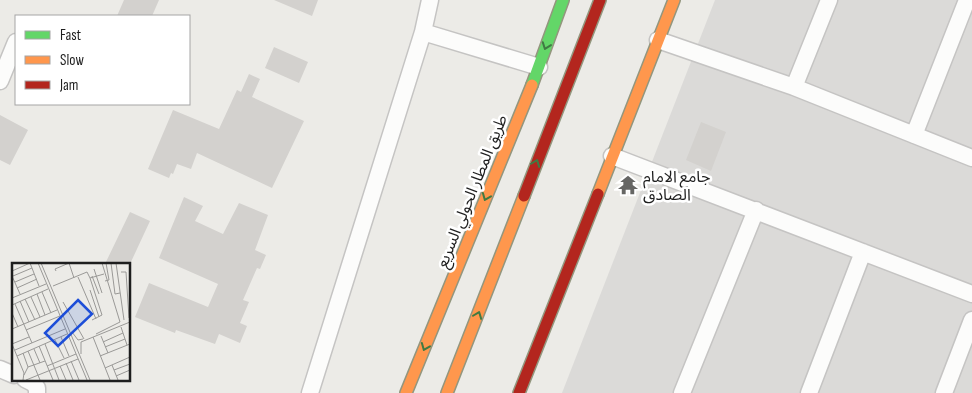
<svg xmlns="http://www.w3.org/2000/svg" width="972" height="393" font-family="'Sofia Sans Condensed','Noto Sans Arabic',sans-serif">
<style>
.residential{fill:#dbdad8}
.building{fill:#d3d1ce}
.lines{fill:none;stroke-linecap:round;stroke-linejoin:round}
.street-casing{stroke:#c5c4c3;stroke-width:19}
.fast-casing{stroke:#93967e;stroke-width:14}
.slow-casing{stroke:#93967e;stroke-width:14}
.jam-casing{stroke:#93967e;stroke-width:14}
.street{stroke:#fcfcfb;stroke-width:16}
.fast{stroke:#63d668;stroke-width:11}
.slow{stroke:#ff974d;stroke-width:11}
.jam{stroke:#b3261e;stroke-width:11}
.oneway{stroke:#407a43}
.labels{text-anchor:middle;stroke-width:5;stroke-linejoin:round;paint-order:stroke}
.poi-label{font-size:16px;fill:#1e1e1e;stroke:#fff;text-anchor:start}
.street-label{font-size:16px;fill:#1e1e1e;stroke:#fff}
.inset-road{fill:none;stroke:#9a9997;stroke-width:1}
.view{fill:#1d4ed8;fill-opacity:0.15;stroke:#1d4ed8;stroke-width:2.5}
.inset-edge{fill:none;stroke:#1e1e1e;stroke-width:2.5}
</style>
<rect width="100%" height="100%" fill="#ecebe7"/>
<path class="residential" d="M715,0H972V393H562Z"/>
<path class="building" d="M124,0H159L152,16H117Z
M274,0H318L312,16Z
M274,47L308,62L299,83L265,68Z
M249,74L260,79L252,97L304,121L272,188L197,153L191,169L177,164L173,174L171,173L169,178L148,169L173,110L219,129L237,90L241,92Z
M0,115L28,130L10,165L0,160Z
M701,122L726,132L711,171L686,160Z
M184,197L203,206L195,221L223,234L239,203L268,215L255,250L266,255L260,269L257,268L243,300L249,302L240,323L247,326L240,343L219,334L215,344L176,330L175,333L135,317L149,283L208,307L218,284L159,258Z
M130,212L150,221L130,264H105Z"/>
<g class="lines">
<defs>
<path id="street" d="M423,32L539,67
M658,40L794,87L972,158
M0,81L16,42
M794,87L829,0
M914,135L967,0
M612,156L972,294
M0,369L14,375
M25,379L33,383L37,388V393
M310,393L423,32L430,0
M682,393L756,210
M809,393L863,252
M944,393L972,320"/>
<path id="fast" d="M532,85L563,0"/>
<path id="slow" d="M598,194L674,0
M406,393L532,85
M447,393L524,196"/>
<path id="jam" d="M524,196L600,0
M519,393L598,194"/>
</defs>
<use href="#street" class="street-casing"/>
<use href="#fast" class="fast-casing"/>
<use href="#slow" class="slow-casing"/>
<use href="#jam" class="jam-casing"/>
<use href="#street" class="street"/>
<use href="#fast" class="fast"/>
<use href="#slow" class="slow"/>
<use href="#jam" class="jam"/>
</g>
<defs><path id="oneway-chevron" d="M-2-3.5L2.5 0L-2 3.5" fill="none" stroke-width="1.6" stroke-linecap="round" stroke-linejoin="round" transform="scale(1.25)"/></defs>
<g class="oneway">
<use href="#oneway-chevron" transform="translate(546 46) rotate(110)"/>
<use href="#oneway-chevron" transform="translate(536 163) rotate(-69)"/>
<use href="#oneway-chevron" transform="translate(486 197) rotate(112)"/>
<use href="#oneway-chevron" transform="translate(478 315) rotate(-69)"/>
<use href="#oneway-chevron" transform="translate(425 347) rotate(112)"/>
</g>
<defs>
<symbol id="temple-bare" viewBox="-9 -9 18 18"><path d="M0-6L5-2H3V0L6.5 2.5H4V6H1.5V3h-3V6H-4V2.5H-6.5L-3 0V-2H-5Z" fill="#666664" stroke="#fff" stroke-width="2.5" paint-order="stroke"/></symbol>
</defs>
<g fill-rule="evenodd">
<use href="#temple-bare" x="614" y="171" width="28" height="28"/>
</g>
<g class="labels">
<g class="poi-label">
<text x="643" y="182">جامع الامام<tspan x="643" dy="18">الصادق</tspan></text>
</g>
<g class="street-label">
<text transform="translate(471 191) rotate(-68)" y="6">طريق المطار الحولي السريع</text>
</g>
</g>
<g transform="translate(12 263)">
<rect width="118" height="118" fill="#ecebe7"/>
<path class="inset-road" d="M18,0L27,23M26,0L75,117M29,0L78,117M57,0L62,15M90,0L108,59M99,0L103,31L108,30M104,0L112,57M82,6L90,30M0,8L18,0M44,8L43,6L57,0M109,9H114L117,55M0,13L8,31M1,13L20,5M80,13L87,31M66,14L84,56M78,15L90,52L80,57M93,18L97,17L94,0M3,19L22,11M41,23L75,9L78,15L92,11M5,25L25,16M78,27L87,54M30,29L39,50M25,31L33,52M19,34L28,54M0,35L34,21M13,36L23,57M8,38L17,59M51,39L72,76M3,41L20,80M0,42L36,26M0,50L6,64M109,64L115,82M0,66L45,47M14,67L48,53M60,69L66,77L71,76M84,71L108,59M89,73L96,90M49,74L57,93M81,74L98,117M43,77L52,95M91,79L111,70M0,81L12,110L11,117M0,81L17,74M33,81L47,117M27,83L41,117M93,84L113,76M22,86L28,100M3,87L53,66M16,88L28,117M11,90L16,104L12,112M69,91V79L118,59M5,93L55,71M88,93L118,81M59,98L67,117M54,100L61,117M100,102L106,117M35,103L64,91M48,103L54,117M16,104L33,98M93,105L118,94M102,107L118,101M104,113L118,107M14,117L66,96"/>
<path class="view" d="M66,37L80,51L46,83L33,70Z"/>
<rect width="118" height="118" class="inset-edge"/>
</g>
<rect x="15" y="15" width="175" height="90" fill="#ffffff" stroke="#a5a5a5"/>
<rect x="25" y="31" width="25" height="8" fill="#63d668" stroke="#a5a5a5"/>
<text x="60" y="40" font-size="15" fill="#1e1e1e">Fast</text>
<rect x="25" y="56" width="25" height="8" fill="#ff974d" stroke="#a5a5a5"/>
<text x="60" y="65" font-size="15" fill="#1e1e1e">Slow</text>
<rect x="25" y="81" width="25" height="8" fill="#b3261e" stroke="#a5a5a5"/>
<text x="60" y="90" font-size="15" fill="#1e1e1e">Jam</text>
</svg>
